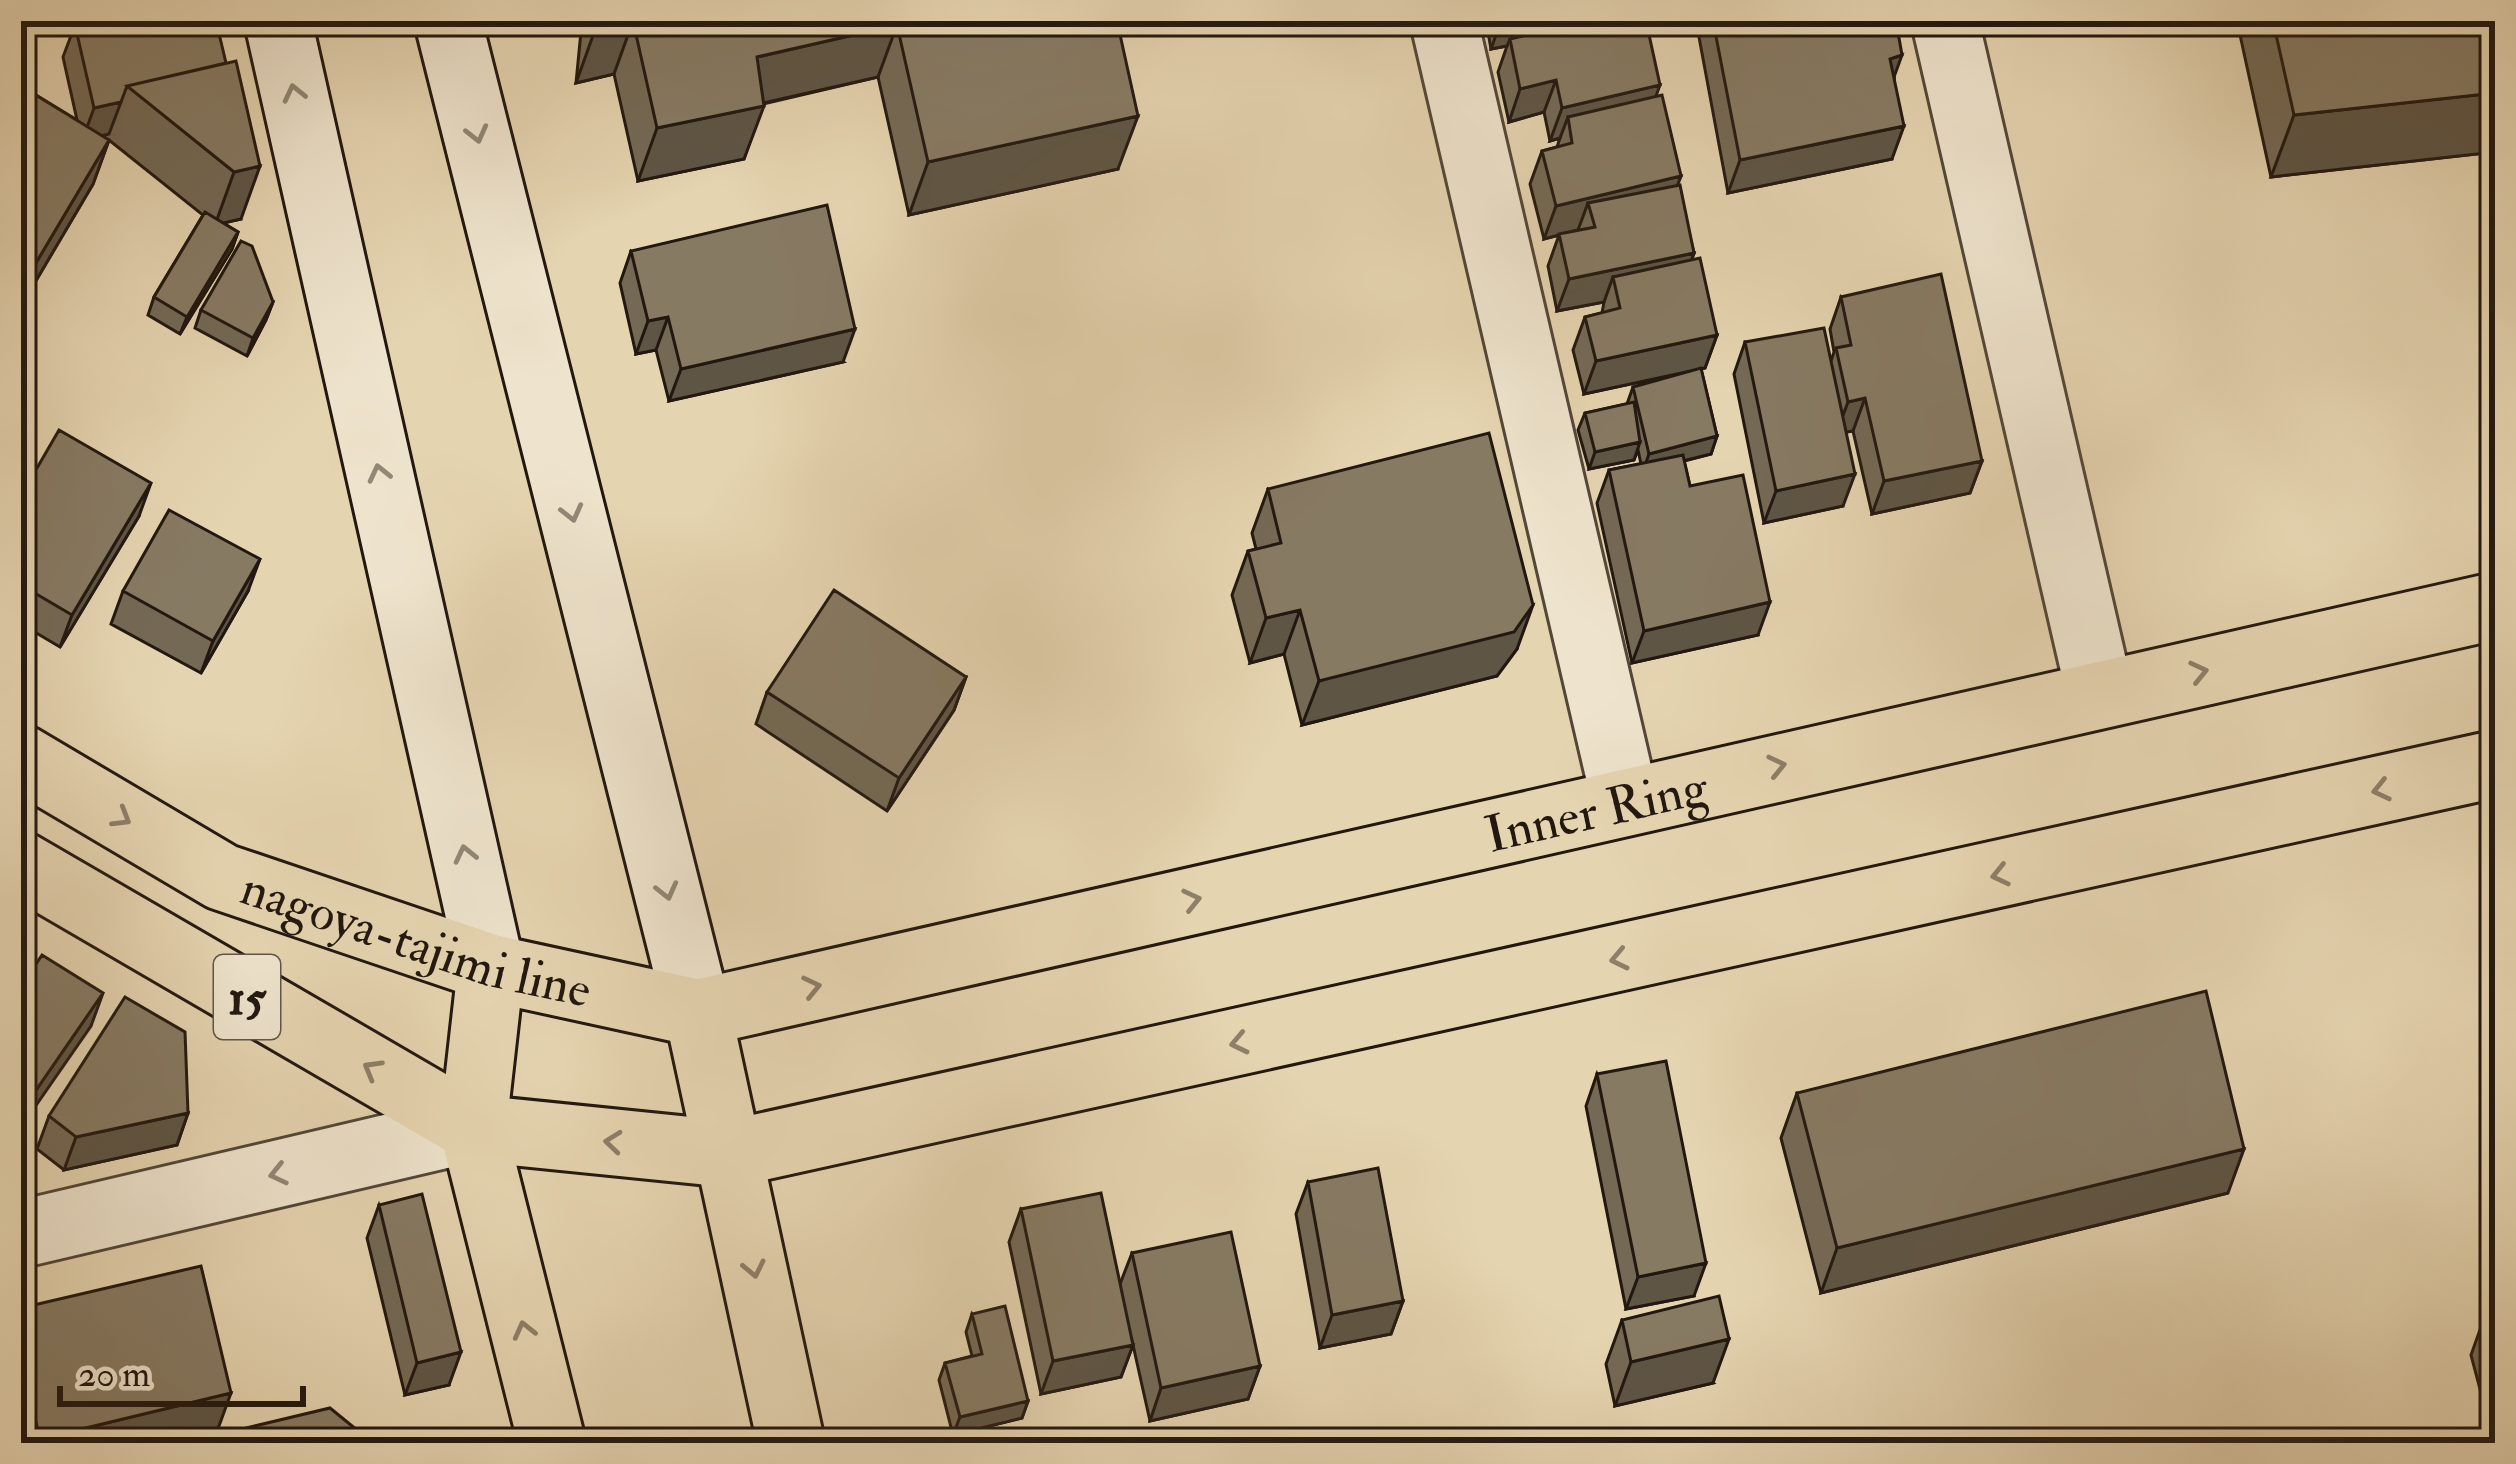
<svg xmlns="http://www.w3.org/2000/svg" width="2516" height="1464" font-family="'IM FELL Double Pica',serif">
<style>
.lines{fill:none;stroke-linecap:round;stroke-linejoin:round}
.street-casing{stroke:#534738;stroke-width:72}
.secondary-casing{stroke:#221810;stroke-width:72}
.primary-casing{stroke:#221810;stroke-width:72}
.street{stroke:#eee3cc;stroke-width:66}
.secondary{stroke:#eee3cc;stroke-width:66}
.primary{stroke:#e5d4b0;stroke-width:66}
.wall{fill:#746955;stroke:#221810;stroke-width:3}
.shaded-wall{fill:#5e5545;stroke:#221810;stroke-width:3}
.building{fill:#877a63;stroke:#221810;stroke-width:3}
.oneway{stroke:#928877}
.oneway2{stroke:#8d7f68}
.labels{text-anchor:middle;stroke-width:9;stroke-linejoin:round;paint-order:stroke}
.shield{fill:#eee3cc;stroke:#5f5548;stroke-width:3}
.shield-label{font-size:48px;font-weight:bold;fill:#221810}
.street-label{font-size:51px;fill:#221810;stroke:#eee3cc}
</style>
<rect width="100%" height="100%" fill="#e5d4b0"/>
<filter id="stains"><feTurbulence type="fractalNoise" baseFrequency=".00167" numOctaves="4"/><feColorMatrix values="0 0 0 0 .2 0 0 0 0 .09 0 0 0 0 .02 0 0 0 .5 -.17"/></filter>
<radialGradient id="worn" r=".72"><stop offset=".6" stop-color="#630" stop-opacity="0"/><stop offset="1" stop-color="#630" stop-opacity=".3"/></radialGradient>
<g class="lines">
<defs>
<path id="street" d="M1444,21L1625,800
M1945,21L2100,694
M21,1234L473,1128"/>
<path id="secondary" d="M278,21L491,968
M448,21L698,1013"/>
<g id="primary">
<path id="s1" d="M21,758L222,877L491,968L698,1013L2495,606"/>
<path d="M21,865L473,1128L729,1154L2495,764"/>
<path d="M491,968L473,1128L552,1443"/>
<path d="M698,1013L791,1443"/>
</g>
</defs>
<use href="#street" class="street-casing"/>
<use href="#secondary" class="secondary-casing"/>
<use href="#primary" class="primary-casing"/>
<use href="#street" class="street"/>
<use href="#secondary" class="secondary"/>
<use href="#primary" class="primary"/>
</g>
<path class="wall" d="M216,21L241,219L223,223L238,232L232,249L180,334L148,315L154,297L203,215L109,140L93,184L21,306V86L77,120L63,57L75,25Z
M582,21H1117L1118,169L909,215L878,77L763,104L744,159L638,181L614,74L576,83Z
M1486,21H1650L1646,22L1656,97L1681,176L1677,185L1694,253L1692,259L1717,335L1705,368L1701,369L1717,436L1711,454L1684,461L1690,486L1758,635L1632,663L1597,503L1609,470L1641,464L1638,450L1634,460L1589,469L1578,430L1585,413L1627,404L1633,387L1691,371L1584,394L1573,350L1585,317L1602,313L1604,302L1557,311L1548,266L1559,235L1544,239L1530,184L1542,151L1557,147L1560,138L1550,141L1544,112L1509,122L1498,72L1507,46L1491,49Z
M1696,21H1896L1892,159L1728,193Z
M2237,21H2495V152L2271,177Z
M631,251L843,362L669,401L656,350L636,354L620,283Z
M1841,297L1982,461L1970,493L1872,514L1853,431L1846,432L1843,506L1764,523L1734,374L1745,342L1831,361L1834,352L1830,329Z
M273,302L266,320L247,356L195,328L201,310Z
M21,459L139,516L60,647L21,624Z
M1268,489L1517,649L1497,676L1302,725L1284,654L1250,663L1232,595L1248,551L1256,549L1252,533Z
M123,591H248L201,673L111,624Z
M966,677L954,710L887,811L756,724L767,692Z
M1597,1074L1694,1296L1626,1309L1586,1106Z
M1797,1093L2228,1193L1821,1293L1781,1138Z
M188,1113L177,1145L64,1170L37,1149L49,1116Z
M1308,1182L1403,1301L1391,1334L1320,1348L1296,1214Z
M379,1205L449,1385L405,1395L367,1238Z
M1021,1209L1120,1284L1132,1253L1260,1366L1248,1399L1150,1421L1133,1345L1121,1377L1041,1394L1009,1242Z
M21,1308L215,1437L191,1443H21Z
M2495,1308V1406L2485,1408L2471,1355L2487,1310Z
M972,1314L1028,1401L1022,1418L953,1435L939,1380L945,1363L972,1356L966,1332Z
M1622,1320L1713,1383L1615,1406L1606,1364Z"/>
<path class="shaded-wall" d="M633,21L614,74L576,83L595,30Z
M1501,21H1605L1510,39L1507,46L1491,49Z
M897,25L878,77L737,109L757,57Z
M1902,55L1890,88V59Z
M1556,80L1544,112L1509,122L1520,89Z
M1660,85L1648,118L1568,117L1560,138L1550,141L1562,108Z
M2495,93V152L2271,177L2294,115Z
M121,102L109,134L82,141L94,108Z
M764,106L744,159L638,181L657,128Z
M1138,116L1118,169L909,215L928,162Z
M1904,126L1892,159L1728,193L1740,160Z
M109,140L93,184L21,306V288Z
M260,166L241,219L215,225L234,172Z
M1681,176L1669,208L1588,203L1578,230L1544,239L1556,206Z
M238,232L232,249L180,334L187,317Z
M1694,253L1682,286L1613,277L1604,302L1557,311L1569,279Z
M273,302L266,320L247,356L253,338Z
M668,317L656,350L636,354L648,321Z
M855,329L843,362L669,401L681,369Z
M1717,335L1705,368L1584,394L1596,361Z
M1865,398L1853,431L1836,434L1848,402Z
M1717,436L1711,454L1643,471L1649,454Z
M1640,442L1634,460L1589,469L1595,452Z
M1982,461L1970,493L1872,514L1884,481Z
M1855,474L1843,506L1764,523L1776,491Z
M151,483L139,516L60,647L72,615Z
M260,559L248,591L201,673L213,641Z
M1770,602L1758,635L1632,663L1644,631Z
M1533,605L1517,649L1497,676L1302,725L1319,681Z
M1300,610L1284,654L1250,663L1266,618Z
M966,677L954,710L887,811L899,778Z
M103,993L91,1026L21,1127V1112Z
M188,1113L177,1145L64,1170L76,1137Z
M2244,1149L2228,1193L1821,1293L1837,1248Z
M1706,1263L1694,1296L1626,1309L1638,1277Z
M1403,1301L1391,1334L1320,1348L1332,1315Z
M1729,1339L1713,1383L1615,1406L1631,1362Z
M1133,1345L1121,1377L1041,1394L1053,1361Z
M461,1352L449,1385L405,1395L417,1363Z
M1260,1366L1248,1399L1150,1421L1161,1388Z
M2495,1380V1406L2485,1408Z
M231,1393L215,1437L191,1443H38L40,1439Z
M1028,1401L1022,1418L953,1435L960,1417Z"/>
<path class="building" d="M91,21H216L226,63L127,86L121,102L94,108L75,25Z
M596,21H632L595,30Z
M633,21H1117L1138,116L928,162L897,25L757,57L764,106L657,128Z
M1585,21H1646L1660,85L1562,108L1556,80L1520,89L1510,39Z
M1713,21H1896L1902,55L1890,59L1904,126L1740,160Z
M2273,21H2495V93L2294,115Z
M236,61L260,166L234,172L127,86Z
M21,86L109,140L21,288Z
M1662,95L1681,176L1556,206L1542,151L1572,143L1568,117Z
M1680,185L1694,253L1569,279L1559,234L1595,227L1588,203Z
M827,205L855,329L681,369L668,317L648,321L631,251Z
M205,212L238,232L187,317L154,297Z
M241,241L252,246L273,302L253,338L201,310Z
M1700,258L1717,335L1596,361L1585,317L1620,308L1613,277Z
M1941,274L1982,461L1884,481L1865,398L1848,402L1836,348L1851,345L1841,297Z
M1824,328L1855,474L1776,491L1745,342Z
M1701,368L1717,436L1649,454L1633,387Z
M1634,402L1640,442L1595,452L1585,413Z
M59,430L151,483L72,615L21,585V459L37,468Z
M1489,433L1533,605L1514,632L1319,681L1300,610L1266,618L1248,551L1281,543L1268,489Z
M1683,455L1690,486L1743,475L1770,602L1644,631L1609,470Z
M169,510L260,559L213,641L123,591Z
M834,590L966,677L899,778L767,692Z
M21,940L29,944L21,957Z
M42,955L103,993L21,1112V987Z
M2206,991L2244,1149L1837,1248L1797,1093Z
M125,997L185,1032L188,1113L76,1137L49,1116Z
M1666,1061L1706,1263L1638,1277L1597,1074Z
M1378,1168L1403,1301L1332,1315L1308,1182Z
M1101,1193L1133,1345L1053,1361L1021,1209Z
M422,1194L461,1352L417,1363L379,1205Z
M1231,1232L1260,1366L1161,1388L1132,1253Z
M201,1266L231,1393L40,1439L21,1361V1308Z
M1719,1296L1729,1339L1631,1362L1622,1320Z
M1005,1306L1028,1401L960,1417L945,1363L982,1354L972,1314Z
M2495,1308V1341L2487,1310Z
M330,1408L373,1443H245L242,1429Z"/>
<defs><path id="oneway-chevron" d="M-2-3.5L2.5 0L-2 3.5" fill="none" stroke-width="1.6" stroke-linecap="round" stroke-linejoin="round" transform="scale(3)"/></defs>
<g class="oneway">
<use href="#oneway-chevron" transform="translate(294 93) rotate(-103)"/>
<use href="#oneway-chevron" transform="translate(477 134) rotate(76)"/>
<use href="#oneway-chevron" transform="translate(379 473) rotate(-103)"/>
<use href="#oneway-chevron" transform="translate(572 513) rotate(76)"/>
<use href="#oneway-chevron" transform="translate(465 854) rotate(-103)"/>
<use href="#oneway-chevron" transform="translate(667 891) rotate(76)"/>
<use href="#oneway-chevron" transform="translate(278 1174) rotate(167)"/>
</g>
<g class="oneway2">
<use href="#oneway-chevron" transform="translate(2199 672) rotate(-13)"/>
<use href="#oneway-chevron" transform="translate(1777 766) rotate(-13)"/>
<use href="#oneway-chevron" transform="translate(2381 790) rotate(167)"/>
<use href="#oneway-chevron" transform="translate(122 818) rotate(31)"/>
<use href="#oneway-chevron" transform="translate(2000 875) rotate(167)"/>
<use href="#oneway-chevron" transform="translate(1192 900) rotate(-13)"/>
<use href="#oneway-chevron" transform="translate(1619 959) rotate(168)"/>
<use href="#oneway-chevron" transform="translate(812 987) rotate(-13)"/>
<use href="#oneway-chevron" transform="translate(1239 1043) rotate(168)"/>
<use href="#oneway-chevron" transform="translate(372 1069) rotate(-150)"/>
<use href="#oneway-chevron" transform="translate(613 1142) rotate(-174)"/>
<use href="#oneway-chevron" transform="translate(754 1269) rotate(78)"/>
<use href="#oneway-chevron" transform="translate(524 1330) rotate(-104)"/>
</g>
<g class="labels">
<rect class="shield" x="214" y="955" width="66" height="84" rx="9"/>
<g class="shield-label">
<text x="247" y="1014">15</text>
</g>
<g class="street-label">
<text dy="18" stroke="none"><textPath href="#s1" startOffset="1650">Inner Ring</textPath></text>
<text dy="18" stroke="none"><textPath href="#s1" startOffset="438">nagoya-tajimi line</textPath></text>
</g>
</g>
<rect width="2516" height="1464" fill="none" stroke="#e5d4b0" stroke-width="72"/>
<rect x="24" y="24" width="2468" height="1416" fill="none" stroke="#221810" stroke-width="6"/>
<rect x="36" y="36" width="2444" height="1392" fill="none" stroke="#221810" stroke-width="3"/>
<path d="M60 1386v18h243v-18" fill="none" stroke="#221810" stroke-width="6"/>
<text x="78" y="1386" font-size="36" fill="#221810" stroke="#eee3cc" stroke-width="9" paint-order="stroke">20 m</text>
<rect width="100%" height="100%" filter="url(#stains)"/>
<rect width="100%" height="100%" fill="url(#worn)"/>
</svg>
